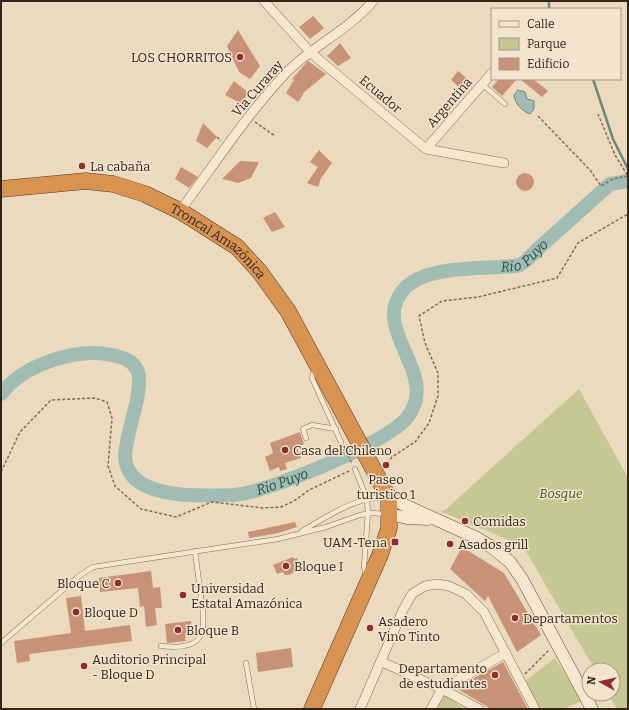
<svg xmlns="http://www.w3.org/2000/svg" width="629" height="710" font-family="Bitter,serif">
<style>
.green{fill:#c5c893}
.water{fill:#a1bdb3;stroke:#6a897f}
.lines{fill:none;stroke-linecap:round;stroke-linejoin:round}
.stream{stroke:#6a897f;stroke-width:2.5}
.river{stroke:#a1bdb3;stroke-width:14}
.building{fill:#c79276}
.lane-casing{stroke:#826b58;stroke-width:5.5}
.street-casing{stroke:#826b58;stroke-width:10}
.secondary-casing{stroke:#644d3b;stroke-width:13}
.highway-casing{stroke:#503a2c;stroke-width:17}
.path{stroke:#826b58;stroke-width:1.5;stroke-dasharray:3 2;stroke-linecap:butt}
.lane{stroke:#f6e8d0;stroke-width:4.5}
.street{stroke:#f6e8d0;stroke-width:9}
.secondary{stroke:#f6e8d0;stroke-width:12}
.highway{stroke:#d89351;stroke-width:16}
.poi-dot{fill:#8e2b33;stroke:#f3e5cd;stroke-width:1.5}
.labels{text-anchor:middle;stroke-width:3;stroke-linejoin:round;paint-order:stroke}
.poi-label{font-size:13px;fill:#32251c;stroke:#f3e5cd;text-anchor:start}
.street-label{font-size:13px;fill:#32251c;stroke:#f3e5cd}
.park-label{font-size:13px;font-style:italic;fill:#464e23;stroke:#f3e5cd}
.water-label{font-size:14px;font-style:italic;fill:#2c514c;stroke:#f3e5cd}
</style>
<rect width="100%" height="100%" fill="#ebdabe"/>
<path class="green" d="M579,389L628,478V709H617L608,694H613V670H595L523,546L440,511L445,510Z
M555,658L582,701L563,709H540L525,681Z
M444,690L456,703L465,709H437Z"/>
<path class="water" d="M518,90L525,92L527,99L534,101V109L530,114C522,111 515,104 514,95Z"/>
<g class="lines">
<path class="stream" d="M549,9V1
M593,79L613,139L628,169"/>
<path class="river" id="s1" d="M1,394C23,365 76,347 112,355C120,357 131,359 136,368C142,377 138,390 137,400C134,414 125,443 125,456C126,501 203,496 233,495C267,493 383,444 405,420C409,416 413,408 415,403C427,364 371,324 405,288C425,267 472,269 500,267C505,266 513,267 519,265C526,263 534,252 540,247C563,226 587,205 610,184L628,181"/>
</g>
<path class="building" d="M313,16L324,28L310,39L299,27Z
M238,30L260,66L250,79L239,72L227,46Z
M340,43L351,58L338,66L327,56Z
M308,61L326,74L302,94L303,95L298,102L286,93L294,80L292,79Z
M458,71L470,81L462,90L451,80Z
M499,79H517L502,96L492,87Z
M520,79H533L548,91L542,97Z
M234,81L249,93L240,103L225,95Z
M203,123L217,137L207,148L196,141Z
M319,150L332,163L321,178L318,187L307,183L318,167L310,162Z
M240,161L259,162L251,178L238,183L222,179Z
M181,167L198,177L189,188L175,179Z
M516 182a9 9 0 1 1 18 0a9 9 0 1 1-18 0Z
M275,212L285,227L272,232L263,218Z
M300,432L304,444L297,447L301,458L285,463L287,469L280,471L279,467L270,471L265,457L273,453L270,443Z
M295,522L297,527L278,533L249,538L248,532Z
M462,547L504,573L541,635L517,652L488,596L485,601L450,569Z
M293,557L294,559L297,558L300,565L297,567L298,570L289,575H285L283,572L277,574L273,565Z
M151,571L153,588L160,587L162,608H155L157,625L146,627L144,606L140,607L138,588L100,592L99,578Z
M81,596L85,631L130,625L132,641L29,654L30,661L17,663L14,641L71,633L66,598Z
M191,621L192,636L185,637L186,641L167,643L165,624Z
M291,648L293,667L258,672L256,653Z
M503,662L528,709H491L456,688Z"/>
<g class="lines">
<defs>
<path id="lane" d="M482,84L505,104
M315,368L312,378L341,442
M306,438L303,429L312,425L336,429
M355,469L367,499L368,513L364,567L366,574
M302,531C325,518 358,495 385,498
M1,643L79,576L93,567L278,539L326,527L360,515L371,513L386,514
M161,646C204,651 207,634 201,597C199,582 197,567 195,551
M246,663L254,709"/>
<path id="street" d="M264,1L311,53L426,149L504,163
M426,149L492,73
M180,211C214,165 245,117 284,75C310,47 348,31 373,1
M382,662L444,690L479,709
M360,709L403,610L412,594L425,586L437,584L449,586L466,594L484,612L535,709
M431,709L442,689L506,653"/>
<path id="secondary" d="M389,498L477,538L490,546L510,562L522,579L592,709
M389,514L407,518L428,519"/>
<g id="highway">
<path id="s2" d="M1,189L86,181L113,184L145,194L180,211L237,247L259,271L288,311L389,498V528L380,555L312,709"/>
</g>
</defs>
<use href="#lane" class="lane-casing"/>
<use href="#street" class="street-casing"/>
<use href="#secondary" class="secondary-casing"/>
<use href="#highway" class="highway-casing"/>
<path class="path" d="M538,116L590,170L601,186L613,179L628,176L615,155L598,114
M255,122L275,136
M217,137L221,141
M344,446L352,464
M384,467L392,457L415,442L429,423L438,396V373L425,343L419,316L442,301L478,297L557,278L578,243L628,214
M1,472L20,432L51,400L95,398L107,402L112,418L108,466L115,486L141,509L176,517L212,502L263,508L281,507L294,501L309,490L349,471
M525,674L549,650"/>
<use href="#lane" class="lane"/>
<use href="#street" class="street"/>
<use href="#secondary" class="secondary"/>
<use href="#highway" class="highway"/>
</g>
<g class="poi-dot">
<circle cx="240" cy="57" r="4"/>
<circle cx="82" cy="166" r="4"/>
<circle cx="285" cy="450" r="4"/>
<circle cx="386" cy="465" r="4"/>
<circle cx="465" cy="521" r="4"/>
<rect x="391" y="538" width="8" height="8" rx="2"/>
<circle cx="450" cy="544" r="4"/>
<circle cx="286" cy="566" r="4"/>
<circle cx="118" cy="583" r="4"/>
<circle cx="183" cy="595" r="4"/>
<circle cx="76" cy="612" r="4"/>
<circle cx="515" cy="618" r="4"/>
<circle cx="370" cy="628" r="4"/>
<circle cx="178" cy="630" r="4"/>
<circle cx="84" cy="666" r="4"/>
<circle cx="495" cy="675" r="4"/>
</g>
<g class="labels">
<g class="poi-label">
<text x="232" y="62" text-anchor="end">LOS CHORRITOS</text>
<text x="90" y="171">La cabaña</text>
<text x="293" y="455">Casa del Chileno</text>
<text x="386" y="484" text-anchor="middle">Paseo<tspan x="386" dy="15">turistico 1</tspan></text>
<text x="473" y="526">Comidas</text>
<text x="387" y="547" text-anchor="end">UAM-Tena</text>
<text x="458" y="549">Asados grill</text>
<text x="294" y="571">Bloque I</text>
<text x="110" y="588" text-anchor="end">Bloque C</text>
<text x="191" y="593">Universidad<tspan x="191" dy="15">Estatal Amazónica</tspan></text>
<text x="84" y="617">Bloque D</text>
<text x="523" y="623">Departamentos</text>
<text x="378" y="626">Asadero<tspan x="378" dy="15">Vino Tinto</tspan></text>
<text x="186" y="635">Bloque B</text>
<text x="92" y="664">Auditorio Principal<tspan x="92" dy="15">- Bloque D</tspan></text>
<text x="487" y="673" text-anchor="end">Departamento<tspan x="487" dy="15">de estudiantes</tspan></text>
</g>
<g class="street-label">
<text transform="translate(257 88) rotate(-49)" y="5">Via Curaray</text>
<text transform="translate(381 94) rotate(40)" y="5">Ecuador</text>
<text transform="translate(449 102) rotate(-49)" y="5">Argentina</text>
<text dy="5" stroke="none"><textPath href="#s2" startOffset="234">Troncal Amazónica</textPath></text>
</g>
<g class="park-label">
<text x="561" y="498">Bosque</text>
</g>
<g class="water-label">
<text dy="5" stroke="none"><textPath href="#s1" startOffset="826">Rio Puyo</textPath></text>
<text dy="5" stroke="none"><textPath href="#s1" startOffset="419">Rio Puyo</textPath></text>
</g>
</g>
<rect width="629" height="710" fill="none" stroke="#32251c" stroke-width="4"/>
<rect x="491" y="8" width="130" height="72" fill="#f3e5cd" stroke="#a69886"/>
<rect x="499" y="21" width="20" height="6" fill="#f6e8d0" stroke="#a69886"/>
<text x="527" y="28" font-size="12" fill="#32251c">Calle</text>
<rect x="499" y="38" width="20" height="12" fill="#c5c893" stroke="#a69886"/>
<text x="527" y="48" font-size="12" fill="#32251c">Parque</text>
<rect x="499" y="58" width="20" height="12" fill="#c79276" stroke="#a69886"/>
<text x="527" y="68" font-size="12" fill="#32251c">Edificio</text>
<g transform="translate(601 682) rotate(278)"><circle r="19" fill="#f3e5cd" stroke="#a69886"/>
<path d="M0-3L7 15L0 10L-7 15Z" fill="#8e2b33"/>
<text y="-6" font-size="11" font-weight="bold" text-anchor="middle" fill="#32251c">N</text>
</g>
</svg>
